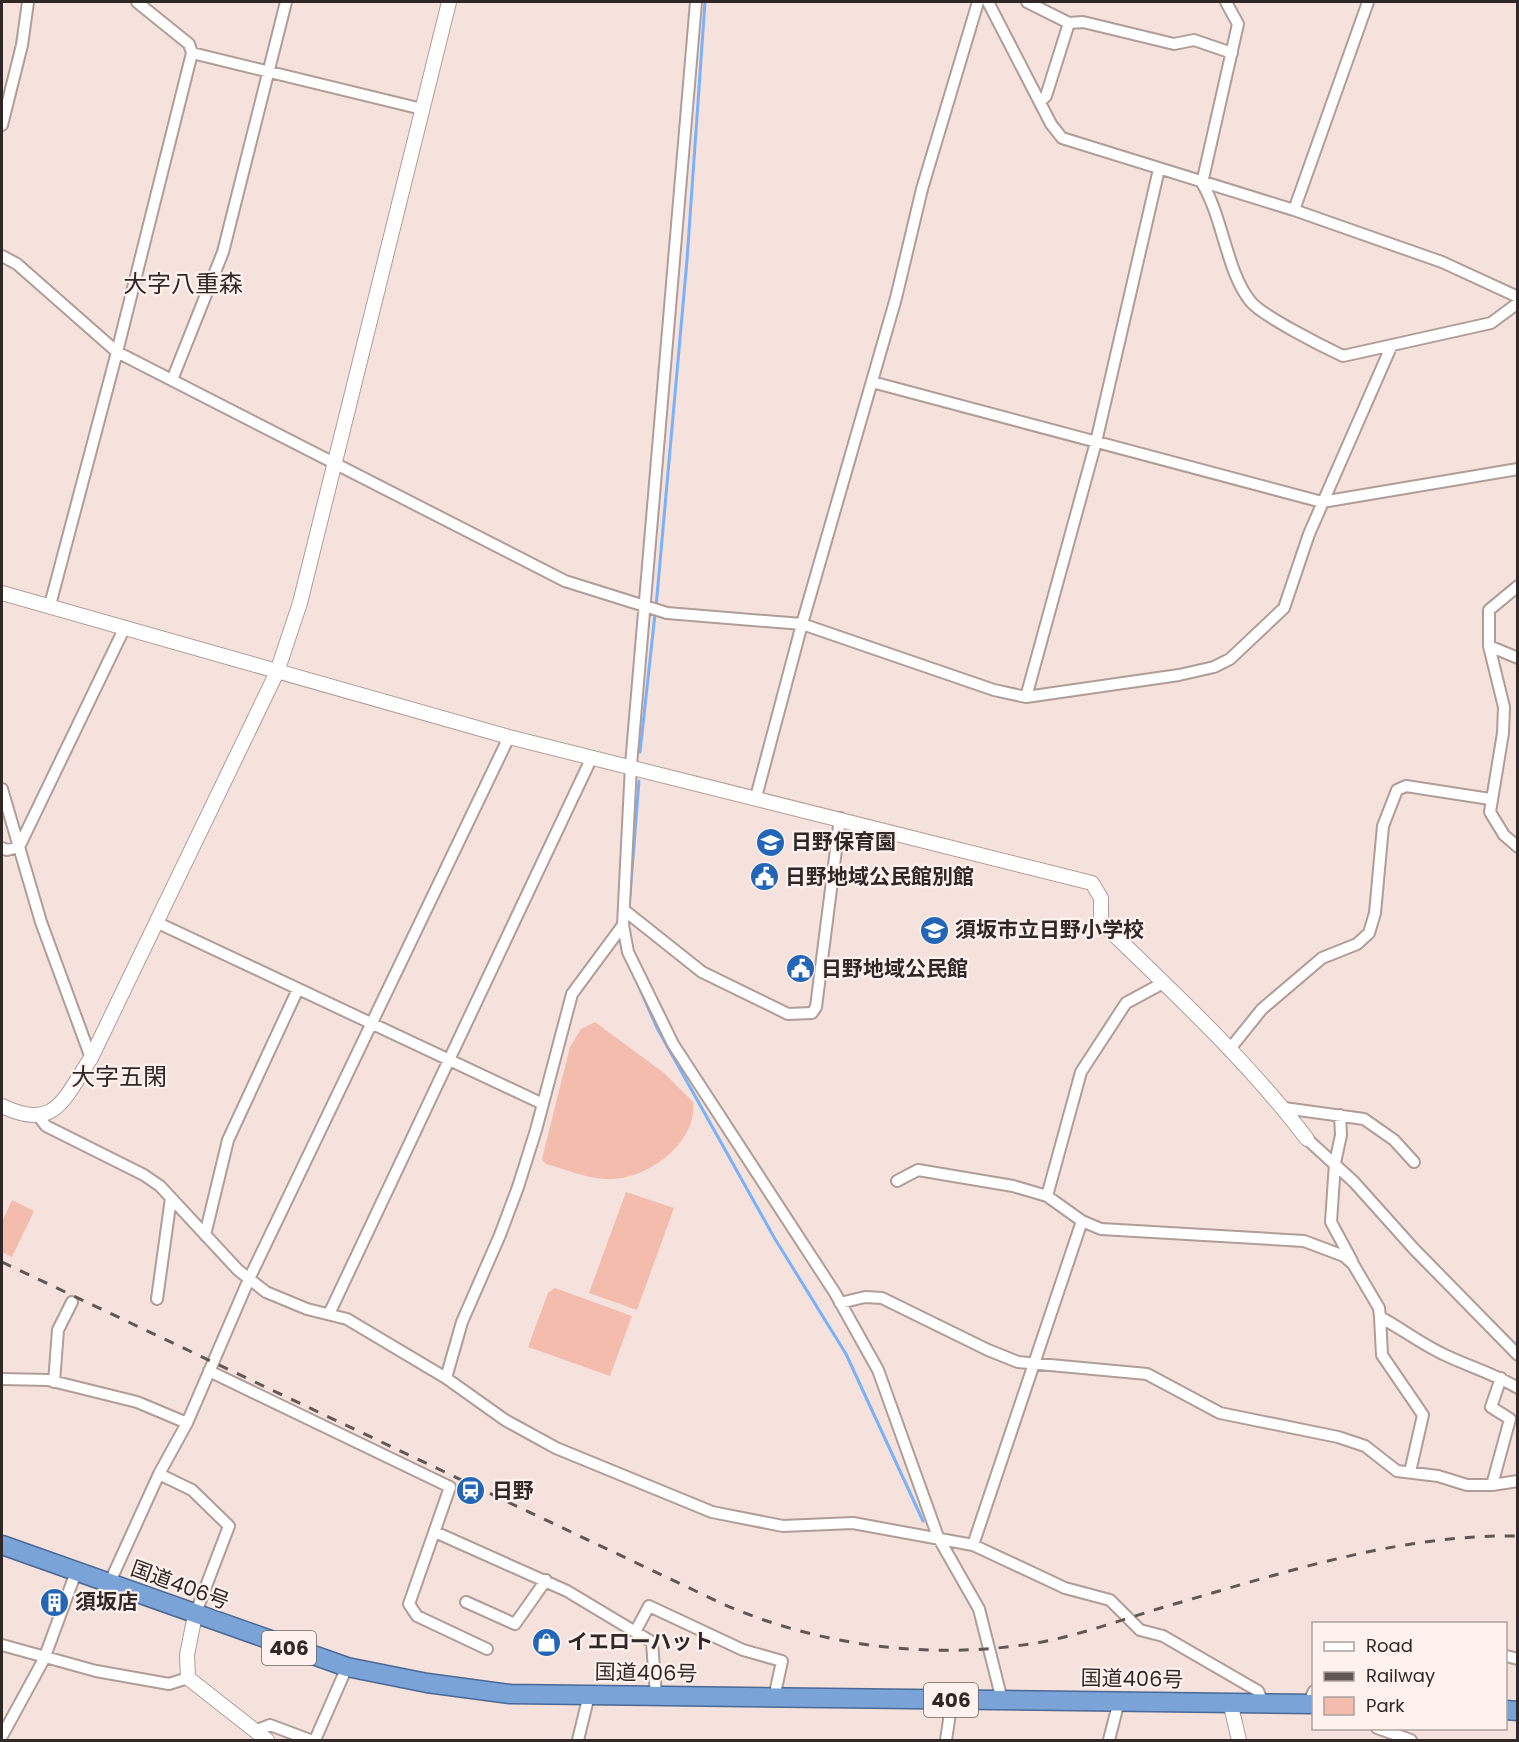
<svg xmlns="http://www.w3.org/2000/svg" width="1519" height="1742" font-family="Poppins,'Noto Sans JP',sans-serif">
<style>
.green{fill:#f3bcac}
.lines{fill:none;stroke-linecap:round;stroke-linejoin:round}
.stream{stroke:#79b1fb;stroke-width:3}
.minor-casing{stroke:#b09d97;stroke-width:14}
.tertiary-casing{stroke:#b09d97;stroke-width:16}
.trunk-casing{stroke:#4a6994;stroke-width:21}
.minor{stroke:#fff;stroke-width:10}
.tertiary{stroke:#fff;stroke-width:14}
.trunk{stroke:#7aa3d8;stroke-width:18}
.rail{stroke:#625754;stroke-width:3;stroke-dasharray:10 10;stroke-linecap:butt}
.labels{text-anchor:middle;stroke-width:4.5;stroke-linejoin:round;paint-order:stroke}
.shield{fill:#fef1ee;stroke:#6e6462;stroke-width:1.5}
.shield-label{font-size:20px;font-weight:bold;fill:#302826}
.poi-label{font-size:21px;font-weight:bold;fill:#302826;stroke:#fef1ee;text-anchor:start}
.street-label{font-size:21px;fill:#302826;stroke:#fef1ee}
.quarter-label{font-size:24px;fill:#302826;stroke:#fef1ee}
</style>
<rect width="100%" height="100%" fill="#f6e2dc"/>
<path class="green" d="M595,1022L664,1073L693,1102C698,1144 644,1182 605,1179C586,1178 565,1169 546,1164L542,1159L570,1047L581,1029Z
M626,1192L674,1208L637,1310L589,1293Z
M12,1200L34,1211L12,1257L2,1252V1222Z
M555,1288L632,1316L610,1376L528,1347L548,1293Z"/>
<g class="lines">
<path class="stream" d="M656,607L687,260L705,2
M640,752L655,614
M630,896L639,781
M636,980L657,1028L775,1239L846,1354L923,1521"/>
<defs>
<path id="minor" d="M696,2L631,765L623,925L628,952L673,1044L835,1293L878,1370L938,1537L979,1609L1002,1700
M988,2L1051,124L1062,138L1294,210L1442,262L1518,297
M1027,2L1069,23L1083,22L1174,44L1194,40L1232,53
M1226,2L1238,24L1202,183C1223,217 1227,274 1251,302C1264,317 1324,347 1343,356L1491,323L1518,303
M192,53L422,109
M1040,102L1046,96L1069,23
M2,125L22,45L28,2
M1294,210L1368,2
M2,256L17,264L117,352L565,581L667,613L802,624L994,690L1026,697L1179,675L1214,667L1230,659L1284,608L1309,534L1391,347
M172,380L223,252L286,2
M872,382L1322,502L1518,469
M1518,586L1489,610V646L1504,707L1503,733L1490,812L1504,835L1518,847
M50,605L117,352L192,53L189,44L137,2
M1489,646L1518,658
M1026,697L1096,442L1159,169
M2,789L41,922L91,1058
M756,797L802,624L896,298L922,189L978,2
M2,848L7,850L19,847L125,627
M624,910L702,972L788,1014L812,1013L816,1007L840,818
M156,922L543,1104
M1229,1050L1262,1009L1322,958L1357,944L1369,933L1375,913L1383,826L1397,790L1406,786L1490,799
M1284,1108L1364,1119L1394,1140L1414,1162
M1340,1115L1341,1135L1335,1163L1331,1222L1352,1261
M39,1117L46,1126L144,1175L160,1186L238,1270L266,1292L307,1309L347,1319L446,1378L505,1420L556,1448L712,1512L783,1526L853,1523L973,1545L1065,1588L1110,1600L1140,1630L1163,1636L1258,1691L1263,1703
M1307,1139L1354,1182L1414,1249L1518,1355
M897,1181L918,1170L1013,1186L1047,1196L1082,1221L1101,1229L1304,1241L1344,1256L1353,1264L1379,1308L1380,1317C1402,1329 1423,1345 1445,1355C1470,1367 1493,1373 1518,1388
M1047,1196L1081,1072L1126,1003L1163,983
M205,1235L228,1140L298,989
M157,1299L171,1198
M840,1303L865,1297L882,1298L988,1350L1018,1362L1147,1374L1220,1413L1338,1437L1365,1446L1397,1471L1438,1476L1467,1485H1492L1518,1481
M329,1314L592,757
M1380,1317L1382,1355L1423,1415L1410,1472
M209,1371L450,1487L409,1604L417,1616L487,1649
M446,1378L462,1322L500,1235L518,1187L536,1130L572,994L623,925
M2,1379L48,1380L137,1402L187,1423
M54,1382L58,1330L72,1302
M159,1474L192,1490L229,1526L195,1615
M1492,1485L1510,1419L1491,1407L1501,1378
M435,1532L567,1591L652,1642L656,1695
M973,1545L1082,1221
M109,1584L159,1474L187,1423L249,1279L509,737
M466,1602L515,1624L546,1580
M635,1632L649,1606L743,1650L782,1661L774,1698
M2,1645L96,1671L169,1684L188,1678
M1506,1656L1518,1659
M1308,1704L1314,1691
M1377,1728L1411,1740
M255,1731L270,1725L310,1740
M2,1736L44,1659L76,1572
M315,1740L347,1667
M578,1740L589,1695
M946,1740L952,1700
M1109,1740L1119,1701"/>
<path id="tertiary" d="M2,593L509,737L1092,883L1101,898V922C1172,991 1247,1060 1307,1139
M2,1106C56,1132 64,1098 91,1058L277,672L300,603L449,2
M195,1615L187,1655L188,1678L267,1740
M1230,1702L1239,1740"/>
<path id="trunk" d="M2,1545L347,1667L427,1683L510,1694L1314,1704
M1506,1710L1518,1711"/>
</defs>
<use href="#minor" class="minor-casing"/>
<use href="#tertiary" class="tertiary-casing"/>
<use href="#trunk" class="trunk-casing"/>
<use href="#minor" class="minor"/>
<use href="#tertiary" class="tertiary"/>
<use href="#trunk" class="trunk"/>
<path class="rail" d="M2,1262L723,1604C821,1647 935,1661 1042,1642C1083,1634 1124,1619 1164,1607C1280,1574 1396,1534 1518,1536"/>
</g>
<defs>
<symbol id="school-disc" viewBox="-11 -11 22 22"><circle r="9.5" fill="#2366b7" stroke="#fef1ee"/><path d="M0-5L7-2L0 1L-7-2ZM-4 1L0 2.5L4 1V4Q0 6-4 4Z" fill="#fff"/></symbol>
<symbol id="civic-disc" viewBox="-11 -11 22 22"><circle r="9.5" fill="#2366b7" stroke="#fef1ee"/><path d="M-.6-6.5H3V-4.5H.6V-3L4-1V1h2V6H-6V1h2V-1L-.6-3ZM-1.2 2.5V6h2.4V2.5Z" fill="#fff"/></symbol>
<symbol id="station-disc" viewBox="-11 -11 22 22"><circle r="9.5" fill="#2366b7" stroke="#fef1ee"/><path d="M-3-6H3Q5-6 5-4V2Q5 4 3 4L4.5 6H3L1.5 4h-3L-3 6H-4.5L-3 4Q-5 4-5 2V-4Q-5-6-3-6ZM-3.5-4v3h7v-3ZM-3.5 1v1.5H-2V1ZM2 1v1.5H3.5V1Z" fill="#fff"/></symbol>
<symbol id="building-disc" viewBox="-11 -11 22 22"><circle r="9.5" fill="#2366b7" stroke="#fef1ee"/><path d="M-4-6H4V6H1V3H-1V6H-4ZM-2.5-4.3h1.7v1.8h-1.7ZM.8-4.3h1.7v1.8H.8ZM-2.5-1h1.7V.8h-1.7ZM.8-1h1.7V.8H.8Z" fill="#fff"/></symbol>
<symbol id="shop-disc" viewBox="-11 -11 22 22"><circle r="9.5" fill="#2366b7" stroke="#fef1ee"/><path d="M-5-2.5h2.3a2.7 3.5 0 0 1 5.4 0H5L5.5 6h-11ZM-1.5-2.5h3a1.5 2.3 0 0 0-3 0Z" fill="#fff"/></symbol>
</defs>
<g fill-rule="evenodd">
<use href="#school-disc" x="754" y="826" width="33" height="33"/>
<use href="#civic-disc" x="748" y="860" width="33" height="33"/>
<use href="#school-disc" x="918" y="914" width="33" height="33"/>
<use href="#civic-disc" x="784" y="952" width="33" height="33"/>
<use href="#station-disc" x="454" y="1474" width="33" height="33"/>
<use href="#building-disc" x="38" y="1586" width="33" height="33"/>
<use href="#shop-disc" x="530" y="1626" width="33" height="33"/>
</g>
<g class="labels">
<g class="shield">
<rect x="262" y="1631" width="54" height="34" rx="4.5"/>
<rect x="924" y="1683" width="54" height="34" rx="4.5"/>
</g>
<g class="shield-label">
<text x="289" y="1655">406</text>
<text x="951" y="1707">406</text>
</g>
<g class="poi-label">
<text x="791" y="849">日野保育園</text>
<text x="785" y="884">日野地域公民館別館</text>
<text x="955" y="937">須坂市立日野小学校</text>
<text x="821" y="976">日野地域公民館</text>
<text x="492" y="1498">日野</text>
<text x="75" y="1609">須坂店</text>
<text x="567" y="1649">イエローハット</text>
</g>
<g class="street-label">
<text transform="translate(180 1585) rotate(20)" y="7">国道406号</text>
<text transform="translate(646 1673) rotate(1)" y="7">国道406号</text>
<text transform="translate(1132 1679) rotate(1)" y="7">国道406号</text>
</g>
<g class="quarter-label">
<text x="183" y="292">大字八重森</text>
<text x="119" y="1085">大字五閑</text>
</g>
</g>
<rect width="1519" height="1742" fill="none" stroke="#302826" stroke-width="6"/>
<rect x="1312" y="1622" width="195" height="108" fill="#fef1ee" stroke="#aca19e" stroke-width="1.5"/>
<rect x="1324" y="1642" width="30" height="9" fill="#ffffff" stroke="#aca19e" stroke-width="1.5"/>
<text x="1366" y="1652" font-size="18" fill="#302826">Road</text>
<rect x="1324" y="1672" width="30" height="9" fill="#625754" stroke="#aca19e" stroke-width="1.5"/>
<text x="1366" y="1682" font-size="18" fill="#302826">Railway</text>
<rect x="1324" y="1697" width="30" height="18" fill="#f3bcac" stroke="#aca19e" stroke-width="1.5"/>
<text x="1366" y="1712" font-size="18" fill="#302826">Park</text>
</svg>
